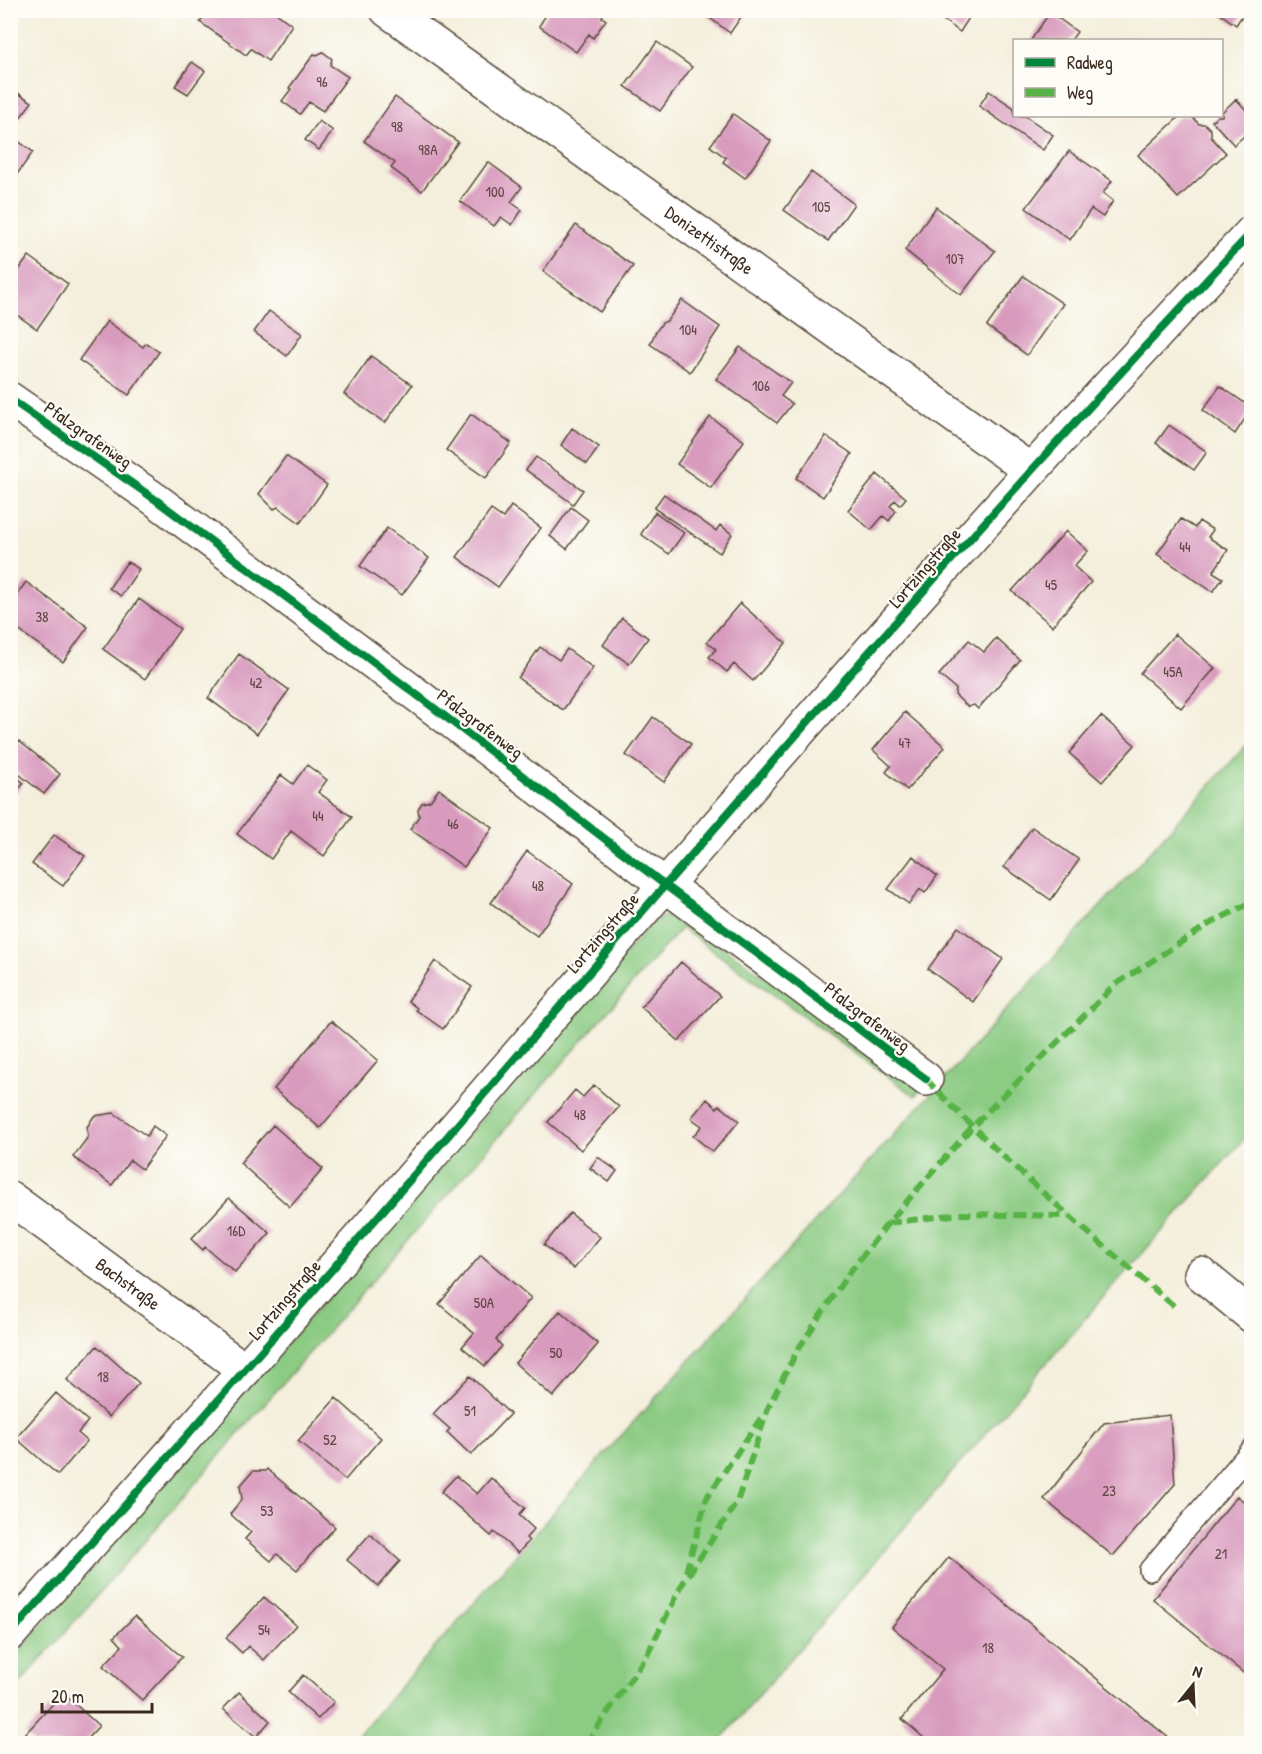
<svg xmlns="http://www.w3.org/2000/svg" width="1262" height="1754" font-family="'Patrick Hand',sans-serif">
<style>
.green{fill:#8bcb83;stroke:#637a50;stroke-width:1.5}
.building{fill:#d89abd}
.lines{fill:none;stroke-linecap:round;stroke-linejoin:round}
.service-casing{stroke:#57483a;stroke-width:24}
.minor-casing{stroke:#57483a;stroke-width:36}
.service{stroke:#fff;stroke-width:21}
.minor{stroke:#fff;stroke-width:33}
.quiet{stroke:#57b245;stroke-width:6;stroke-dasharray:12 6;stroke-linecap:butt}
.cycleway-casing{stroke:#fdfcf7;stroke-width:11}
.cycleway{stroke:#00873e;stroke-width:8}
.labels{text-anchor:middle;stroke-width:4.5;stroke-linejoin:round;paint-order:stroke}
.number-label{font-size:15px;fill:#624646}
.street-label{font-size:18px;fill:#3b2a1e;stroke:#fdfcf7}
</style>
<rect width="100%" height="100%" fill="#fdfcf7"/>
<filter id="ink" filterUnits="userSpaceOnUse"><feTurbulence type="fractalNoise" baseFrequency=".0167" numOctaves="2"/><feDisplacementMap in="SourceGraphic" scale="12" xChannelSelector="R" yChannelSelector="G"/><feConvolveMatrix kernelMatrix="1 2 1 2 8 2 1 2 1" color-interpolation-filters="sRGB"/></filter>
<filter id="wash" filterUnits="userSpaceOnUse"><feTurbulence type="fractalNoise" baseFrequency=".008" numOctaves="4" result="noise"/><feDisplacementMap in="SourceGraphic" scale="24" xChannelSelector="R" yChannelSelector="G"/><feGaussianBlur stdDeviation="1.35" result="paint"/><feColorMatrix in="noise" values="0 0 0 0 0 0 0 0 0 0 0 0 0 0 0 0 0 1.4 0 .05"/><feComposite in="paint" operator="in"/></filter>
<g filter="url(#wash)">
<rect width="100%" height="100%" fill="#f4efdc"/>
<path class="green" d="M1251,740V1131L1108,1292L718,1743L350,1744L601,1458Z
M678,916L687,921L921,1088L915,1096L681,928L11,1694V1661L653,922L662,917Z"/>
<g id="blocks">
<path class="building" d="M208,10H272L292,25L268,61L251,49L246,55L200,22Z
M549,10H601L604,13L602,17L606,20L593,38L589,34L576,52L539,26Z
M699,10H746L730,33Z
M937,10H974L960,32L935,14Z
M1215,10H1246L1236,25Z
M1050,12L1077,32L1071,40H1031Z
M657,42L692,67L660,111L625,86Z
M323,52L332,59L330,65L348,77L323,111L309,102L300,114L282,101L291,89L289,88L314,54L317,55Z
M192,62L205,71L188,94L175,86Z
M10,88L32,102L10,131Z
M989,91L1014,108V116H1025L1053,135L1043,150L979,106Z
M395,97L458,142L422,191L391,168L395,163L364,141Z
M1236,99L1252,116V129L1234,145L1212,121L1218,116H1222V112Z
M733,114L771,141L745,178L723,162L726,158L710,146Z
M1180,116H1191L1199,124H1205L1211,130V137L1226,153L1178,198L1138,155Z
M319,121L333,131L319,150L305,140Z
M10,140L15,144L18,141L33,152L10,184Z
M1069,151L1112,181L1103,193L1113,201L1103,217L1091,209L1070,240L1026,208Z
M488,162L522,187L511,202L522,210L512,225L501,217L494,226L460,201Z
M811,172L854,204L828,241L784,210Z
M936,207L995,251L961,295L905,250Z
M576,225L633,266L600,312L543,271Z
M29,256L68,284L37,329L10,310V282Z
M1023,276L1063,304L1027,355L987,326Z
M682,300L720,327L690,372L650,344L655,333L662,323L667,321Z
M269,311L302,334L287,356L254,332Z
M107,321L143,347L146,343L159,352L129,395L79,360Z
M740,347L791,383L781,396L792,404L777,423L716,379Z
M371,356L412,385L385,423L344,394Z
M1220,386L1252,408L1235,434L1203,410Z
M471,414L511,443L486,478L446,450Z
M710,417L744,441L711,488L677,464Z
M1169,425L1207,452L1194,470L1156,443Z
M572,428L599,447L587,464L561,445Z
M826,436L852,454L823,497L796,478Z
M286,456L327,485L300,523L278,507L274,509L259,494Z
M536,457L583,490L573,504L526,470Z
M877,474L906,498L900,505L895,500L890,506L896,511L889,521L883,516L871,530L848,510Z
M664,494L716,531L720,525L732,534L720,553L654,508Z
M511,506L541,528L498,587L457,557L491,510L503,518Z
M571,507L588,520L567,549L550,536Z
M655,512L684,533L669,554L641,534Z
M1181,519L1195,528L1199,521L1213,530L1208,537L1228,550L1213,572L1223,578L1213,592L1157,554Z
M387,528L429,558L402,595L360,566Z
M1066,531L1088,551L1074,566L1091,582L1052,626L1012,591Z
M127,562L139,569L121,596L109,588Z
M26,582L88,627L63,662L10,624V604Z
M139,599L180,629L145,679L103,649Z
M740,603L786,643L753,681L734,664L727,672L709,657L716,649L707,642Z
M622,618L648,638L629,664L603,645Z
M1175,634L1215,668L1181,708L1140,673Z
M996,638L1020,660L978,709L974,705L968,707L955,695L956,689L939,675L969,640L984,652Z
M540,647L559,660L567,649L593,668L563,710L518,678Z
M239,654L289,690L257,734L208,698Z
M905,712L945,747L907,790L886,772L891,766L873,750Z
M1101,716L1135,745L1102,782L1069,753Z
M653,717L691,744L664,782L626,755Z
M19,741L60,774L44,794L10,767V752Z
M307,765L327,780L318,792L352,817L324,856L291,831L271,859L237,834L281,775L293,784Z
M10,772L24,783L10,799Z
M439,789L493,828L464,867L410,829L419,816L418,809L422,803L430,801Z
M1032,827L1079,860L1051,900L1004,867Z
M54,835L85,856L63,886L32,864Z
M527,851L573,884L537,936L491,903Z
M913,856L937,876L925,893L920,889L909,904L888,889Z
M958,927L1003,959L973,1002L928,969Z
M435,961L472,987L443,1029L416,1010L417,1008L408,1001Z
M681,962L720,996L679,1041L641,1007Z
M331,1021L378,1060L320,1128L274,1089Z
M594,1085L619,1107L581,1150L548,1122L575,1090L583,1097Z
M707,1099L717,1108L719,1105L739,1121L713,1152L693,1136L702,1126L691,1118Z
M114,1113L147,1136L153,1126L166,1136L142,1169L130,1160L112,1185L73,1157L88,1137L87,1127L94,1116Z
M273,1125L323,1169L290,1207L240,1163Z
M598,1157L617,1171L609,1182L590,1168Z
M229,1198L270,1233L235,1272L205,1247L203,1250L191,1239Z
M570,1213L600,1237L574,1269L544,1245Z
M481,1255L531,1298L496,1340L502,1346L485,1366L462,1347L474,1333L439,1304Z
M560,1311L598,1344L553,1397L515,1363Z
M97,1346L139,1383L109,1417L67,1380Z
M470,1376L510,1414L471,1455L447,1432L450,1429L433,1414Z
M56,1393L88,1421L78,1433L87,1441L58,1475L16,1438Z
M336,1398L381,1438L345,1480L298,1441Z
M1170,1415L1175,1484L1113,1556L1044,1499L1104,1423Z
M267,1469L335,1527L297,1570L277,1554L271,1561L245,1539L251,1532L230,1514L242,1499L240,1486L253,1471H266Z
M456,1476L477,1494L491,1478L525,1508L519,1515L534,1529L526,1538L529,1541L518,1553L494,1532L491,1536L441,1492Z
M1237,1496L1252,1508V1680L1153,1599Z
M370,1534L400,1561L378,1586L347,1560Z
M949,1557L1176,1744H931L902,1719L943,1669L892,1627Z
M264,1597L296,1625L264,1660L248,1646L242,1653L226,1638Z
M135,1616L182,1657L142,1700L103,1666L122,1646L114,1637Z
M303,1675L334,1702L318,1719L288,1692Z
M239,1692L270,1721L256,1737L223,1709Z
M63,1693L99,1726L82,1744H35L25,1734Z
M1252,1726V1744H1238Z"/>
</g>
</g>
<g filter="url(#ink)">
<use href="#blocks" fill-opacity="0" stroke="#57483a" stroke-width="1.5"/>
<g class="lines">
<defs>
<path id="service" d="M1150,1570L1252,1450"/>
<g id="minor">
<path id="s1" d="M387,10L1030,470"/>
<path d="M10,399L156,500L421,698L665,885L926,1079"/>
<path id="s2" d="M10,1198L245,1370"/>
<path d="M1201,1274L1252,1316"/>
<path d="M10,1634C90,1544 170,1456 248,1366C580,986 905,599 1252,232"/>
</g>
</defs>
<use href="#service" class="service-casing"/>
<use href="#minor" class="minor-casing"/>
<use href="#service" class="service"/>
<use href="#minor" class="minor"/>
<path class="quiet" d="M926,1079C1003,1161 1088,1233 1174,1306
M888,1223L959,1214L1068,1216
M686,1572L707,1497L761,1418
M586,1744L647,1655L683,1583L737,1502L768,1408L797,1351L846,1277L888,1223L972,1127L1116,984L1211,923L1252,902"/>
<defs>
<path id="cycleway" d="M10,399L156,500L421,698L665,885L926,1079
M10,1634C90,1544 170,1456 248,1366C580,986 905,599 1252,232"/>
</defs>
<use href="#cycleway" class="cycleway-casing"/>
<use href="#cycleway" class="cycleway"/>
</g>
</g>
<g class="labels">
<g class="number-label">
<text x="322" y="87">96</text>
<text x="397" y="132">98</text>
<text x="428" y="155">98A</text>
<text x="495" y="197">100</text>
<text x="821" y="212">105</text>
<text x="955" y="264">107</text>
<text x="688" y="335">104</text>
<text x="761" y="391">106</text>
<text x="1185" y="552">44</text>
<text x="1051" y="590">45</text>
<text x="42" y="622">38</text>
<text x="1173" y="677">45A</text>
<text x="256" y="688">42</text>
<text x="905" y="748">47</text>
<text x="318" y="821">44</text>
<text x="453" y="829">46</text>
<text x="538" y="891">48</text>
<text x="580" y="1120">48</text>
<text x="236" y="1236">16D</text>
<text x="484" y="1308">50A</text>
<text x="556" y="1358">50</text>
<text x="103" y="1382">18</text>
<text x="470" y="1416">51</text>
<text x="330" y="1445">52</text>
<text x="1109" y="1496">23</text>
<text x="267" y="1516">53</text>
<text x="1221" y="1559">21</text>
<text x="264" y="1635">54</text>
<text x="988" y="1653">18</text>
</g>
<g class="street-label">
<text dy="6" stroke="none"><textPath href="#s1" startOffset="396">Donizettistraße</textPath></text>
<text transform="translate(88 435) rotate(35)" y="6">Pfalzgrafenweg</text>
<text transform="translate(925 568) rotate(-49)" y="6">Lortzingstraße</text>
<text transform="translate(480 724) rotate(37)" y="6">Pfalzgrafenweg</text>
<text transform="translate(603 933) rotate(-49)" y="6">Lortzingstraße</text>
<text transform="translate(867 1017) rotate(37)" y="6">Pfalzgrafenweg</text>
<text dy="6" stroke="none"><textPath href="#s2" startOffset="146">Bachstraße</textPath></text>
<text transform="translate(285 1300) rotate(-49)" y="6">Lortzingstraße</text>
</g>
</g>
<rect width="1262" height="1754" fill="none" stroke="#fdfcf7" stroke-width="36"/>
<rect x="1013" y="39" width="210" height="78" fill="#fdfcf7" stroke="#afa8a0" stroke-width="1.5"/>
<rect x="1025" y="58" width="30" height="9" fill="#00873e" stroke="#afa8a0" stroke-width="1.5"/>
<text x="1067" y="69" font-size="18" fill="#3b2a1e">Radweg</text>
<rect x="1025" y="88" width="30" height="9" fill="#57b245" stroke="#afa8a0" stroke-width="1.5"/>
<text x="1067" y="99" font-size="18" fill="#3b2a1e">Weg</text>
<g transform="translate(1193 1685) rotate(18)" stroke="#fdfcf7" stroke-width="4.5" paint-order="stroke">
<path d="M0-4.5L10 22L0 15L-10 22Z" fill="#3b2a1e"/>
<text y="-9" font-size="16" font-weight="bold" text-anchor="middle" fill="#3b2a1e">N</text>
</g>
<path d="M42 1703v9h110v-9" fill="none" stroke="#3b2a1e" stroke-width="3"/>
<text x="51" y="1703" font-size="18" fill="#3b2a1e" stroke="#fdfcf7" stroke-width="4.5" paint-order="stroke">20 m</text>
</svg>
